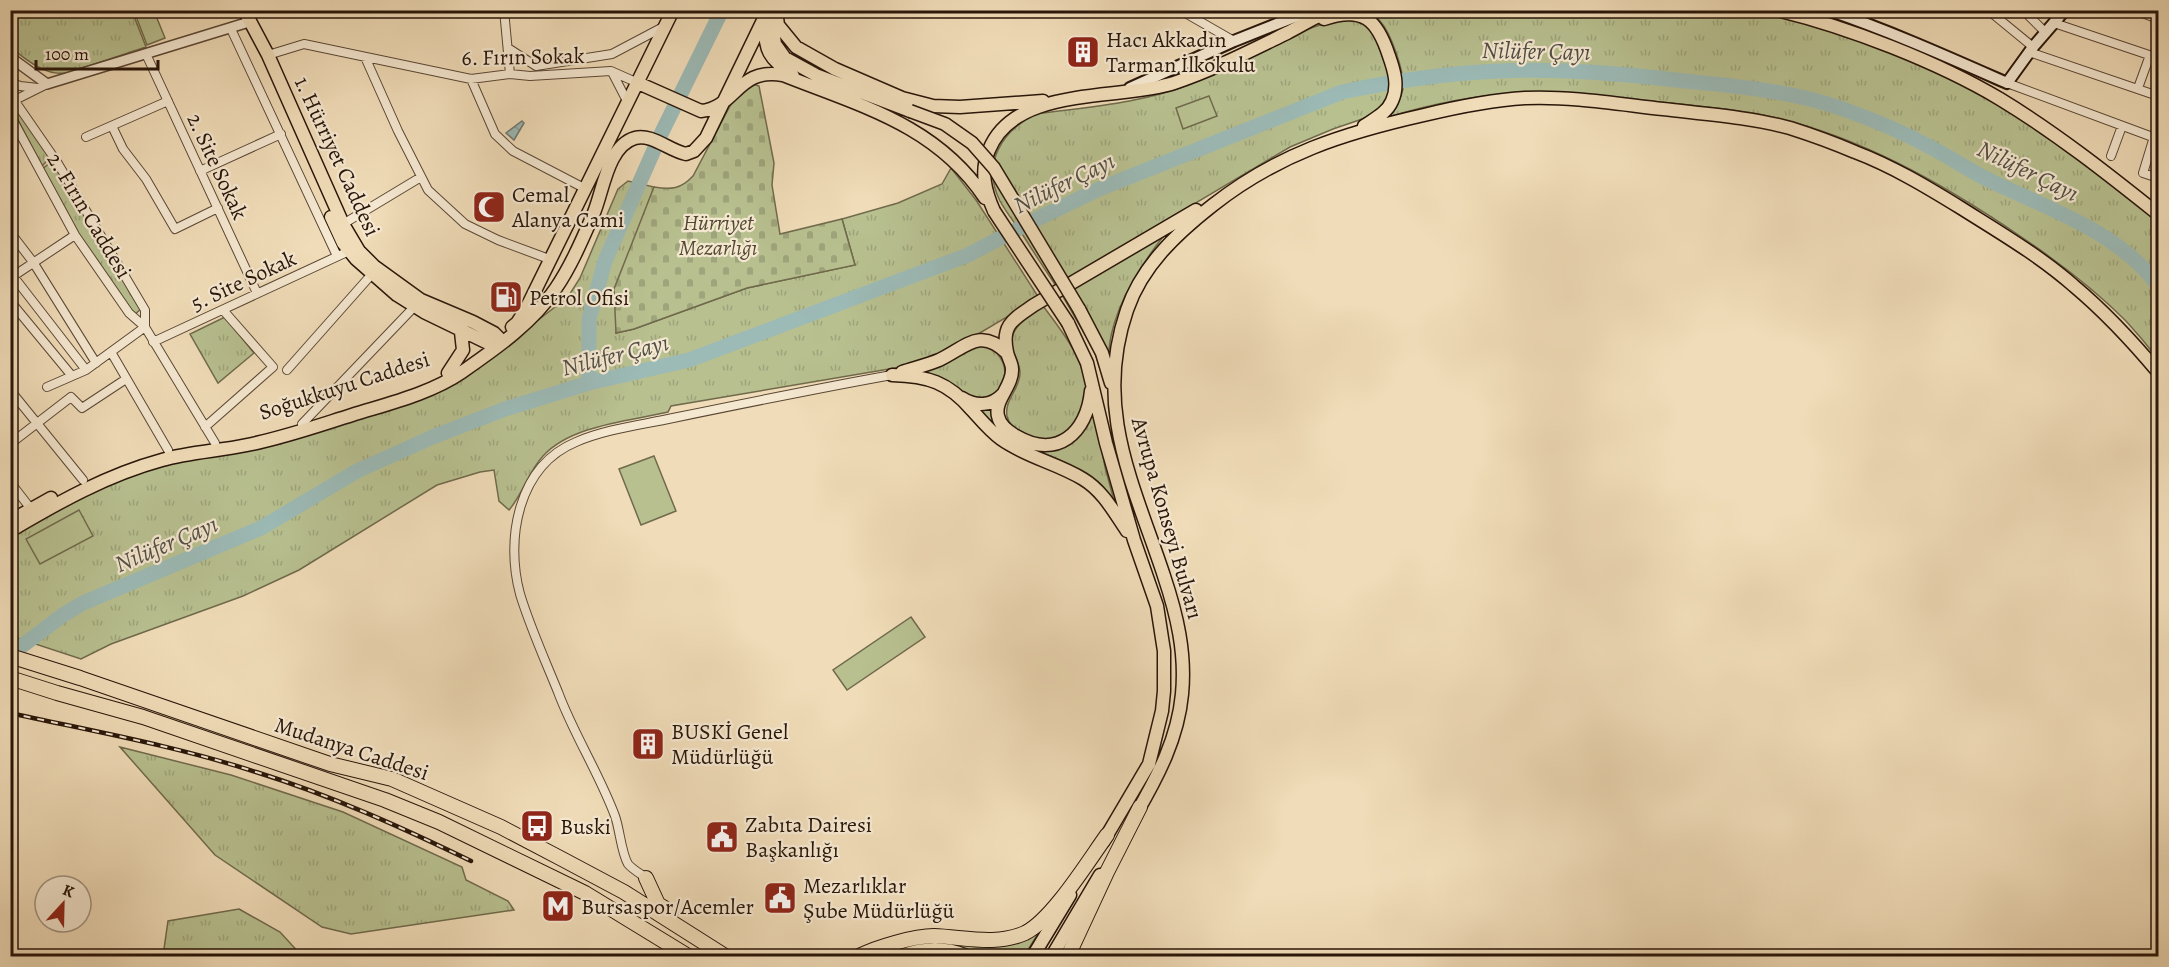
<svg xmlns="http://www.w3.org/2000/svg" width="2169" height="967" font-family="Alegreya,serif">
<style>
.grass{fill:url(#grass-tufts);stroke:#706a4c;stroke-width:1.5}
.cemetery{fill:url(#cemetery-stones);stroke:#706a4c;stroke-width:1.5}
.garden{fill:#b8c090;stroke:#706a4c;stroke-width:1.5}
.water{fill:url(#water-waves);stroke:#6e7871;stroke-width:1.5}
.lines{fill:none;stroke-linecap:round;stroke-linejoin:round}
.river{stroke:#9cbab6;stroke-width:15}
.minor-casing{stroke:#5a4735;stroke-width:10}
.tertiary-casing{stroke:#5a4735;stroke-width:12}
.secondary-casing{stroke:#281509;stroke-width:14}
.primary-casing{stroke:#281509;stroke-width:15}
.trunk-casing{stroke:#281509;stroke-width:16}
.minor{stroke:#f5e8d1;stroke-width:8}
.tertiary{stroke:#f5e8d1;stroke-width:9}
.secondary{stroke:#f5e8d1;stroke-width:10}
.primary{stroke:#f0dcb8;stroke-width:12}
.trunk{stroke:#f0dcb8;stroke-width:14}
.rail-casing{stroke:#281509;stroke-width:4.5}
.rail{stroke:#f5e8d1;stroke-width:2;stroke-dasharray:7;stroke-linecap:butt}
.primary-bridge-casing{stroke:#281509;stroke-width:15;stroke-linecap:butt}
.primary-bridge{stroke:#f0dcb8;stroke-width:12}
.labels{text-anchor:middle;stroke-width:4.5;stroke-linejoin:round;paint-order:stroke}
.poi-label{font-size:22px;fill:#281509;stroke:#f5e8d1;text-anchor:start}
.street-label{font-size:22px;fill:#281509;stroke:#f5e8d1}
.park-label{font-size:22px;font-style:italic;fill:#534832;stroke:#f5e8d1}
.water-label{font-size:24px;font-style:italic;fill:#514f46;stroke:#f5e8d1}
</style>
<defs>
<pattern id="grass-tufts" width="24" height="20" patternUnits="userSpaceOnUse" patternTransform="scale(1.5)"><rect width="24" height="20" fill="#b8c090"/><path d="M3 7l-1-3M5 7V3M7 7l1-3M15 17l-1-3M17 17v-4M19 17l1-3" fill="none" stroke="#9ea47b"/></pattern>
<pattern id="cemetery-stones" width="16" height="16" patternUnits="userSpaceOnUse" patternTransform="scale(1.5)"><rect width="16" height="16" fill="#b8c090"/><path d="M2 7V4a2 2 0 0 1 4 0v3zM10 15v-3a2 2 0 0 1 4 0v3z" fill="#9ea47b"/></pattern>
<pattern id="water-waves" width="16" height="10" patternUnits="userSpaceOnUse" patternTransform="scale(1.5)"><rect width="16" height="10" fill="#9cbab6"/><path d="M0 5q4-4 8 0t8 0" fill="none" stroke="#869f9b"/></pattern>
</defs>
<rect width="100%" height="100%" fill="#f0dcb8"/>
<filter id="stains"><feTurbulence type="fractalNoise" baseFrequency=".00333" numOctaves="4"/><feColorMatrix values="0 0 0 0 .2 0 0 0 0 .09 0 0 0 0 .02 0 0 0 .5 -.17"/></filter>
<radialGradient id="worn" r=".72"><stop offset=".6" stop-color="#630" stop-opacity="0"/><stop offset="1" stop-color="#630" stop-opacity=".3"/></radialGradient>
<path class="grass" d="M11,10L132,11L146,47L68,73C44,76 29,61 11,48Z
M1359,11H1744L1781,16L1828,30L1896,54L1997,100L2158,218V359C2148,346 2137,333 2126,321C2094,289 2057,261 2020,236C1942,183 1856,134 1763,115C1726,108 1687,105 1650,101C1612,97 1571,91 1533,92C1483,94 1433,103 1386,118C1393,109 1401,101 1403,89C1405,73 1391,33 1380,21C1375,15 1367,13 1359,11Z
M1353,17L1372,29L1389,74L1391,90L1386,102L1371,116L1333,129L1290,147L1056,286C1044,268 1032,250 1021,232C1014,222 1006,212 1000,201C981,163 1002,131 1036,114C1088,107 1144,103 1193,83C1246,61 1295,26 1353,17Z
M17,112H19L53,161H47L42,166L17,118Z
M50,163H56L142,308L133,316L77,235L42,169Z
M951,168L976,200L1039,298L968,340L926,360L895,368L671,406L668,412C630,421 571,425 543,456C528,472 523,494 509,510L499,501L494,470L480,472L437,485L299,570L243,596L111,644L81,659L11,636L10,536L73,499L153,464L348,421L490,357L568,297L580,278L618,189L628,181L654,187L636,235L616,333L634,329L747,288L855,265L842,219L898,203L942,184Z
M1165,234C1142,264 1119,298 1111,336C1108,353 1107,371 1106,387L1094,350L1062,295Z
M1043,306C1062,331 1087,362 1087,396C1087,401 1083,407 1080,413C1078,417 1076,426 1073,429C1070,432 1064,434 1060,435C1045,443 1036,440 1022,432C1014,428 1009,425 1007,416C1004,400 1020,389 1020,373C1020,365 1016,359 1013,351C1006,328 1027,318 1043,306Z
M225,317L254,353L218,383L190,334Z
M981,345C1017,353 1010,404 975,397C962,395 953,384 942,379C935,376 926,374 919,372L944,365L972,347Z
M1093,403L1105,467L1116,508L1038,454L1005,437L976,407L994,406L1010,435L1063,444Z
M120,747L231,775L343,812L462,867L466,880L508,901L514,910L351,934L322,927L215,855Z
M239,909L280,932L302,956H163L168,921Z
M1043,926L1024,956H975L969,952L911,948L891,956H872C896,949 920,941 945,941C953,942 960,945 968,946C999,951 1017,941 1043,926Z"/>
<path class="cemetery" d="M753,84L759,86L774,163L772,185L780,234L842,219L855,265L747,288L634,329L616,333L614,289L654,187C671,190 681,189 693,176L730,106L738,94Z"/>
<path class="garden" d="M134,11H154L165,38L147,45Z
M1209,96L1217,116L1183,129L1176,108Z
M654,456L676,511L641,525L619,469Z
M79,510L93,536L40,564L26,539Z
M911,617L925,637L847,690L833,670Z"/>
<path class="water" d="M522,121L524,123L514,140L506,133Z"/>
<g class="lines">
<path class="river" d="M589,383V319L605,261L661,134L722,10
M10,655L63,615L83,603L261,528L357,471L435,436L505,409L589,383L689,360L968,255L1033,221L1099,189L1342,92C1394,81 1446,73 1499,71C1561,68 1623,74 1685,81C1737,86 1790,91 1840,108C1872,119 1903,132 1932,148C1953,159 1973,173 1995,183C2054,211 2117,232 2158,285"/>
<defs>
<path id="minor" d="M504,10L510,74
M1180,10L1234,41
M1988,10L2033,47
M2023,10L2046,33
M2135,10L2158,19
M2054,23L2158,58
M231,29L337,256
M508,48L536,66L612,54L665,26
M2029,52L2158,96
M146,54L257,293
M268,55L304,44L471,79L510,74L530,76L611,71L638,83
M365,57L398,131L428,190L465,224L498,240L549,259
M612,72L628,103
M471,79L495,134L513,151L584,188
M10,82L20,86L38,88
M2007,83L2158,139
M2138,88L2150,55
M10,94L57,162L145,310V327
M11,102L47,84
M10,115L75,235L129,313L145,327L215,443
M112,126L123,149L146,179L175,229L218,208
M86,137L168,101
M2154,137L2143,173L2158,178
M2111,156L2122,126
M200,171L281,134
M343,224L421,177
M10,232L33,262L96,363
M10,272L86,370
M12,277L75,235
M10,301L72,376
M153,342L349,251
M111,352L168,450
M287,370L372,274
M47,387L86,370L145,327
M10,390L83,480
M302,424L414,307
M205,427L273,367L223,310
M10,444L71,397L82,408L126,379
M10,482L31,509
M646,878C641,874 632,869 628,864C621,852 620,830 615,816C599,773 574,735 558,692C545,660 530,627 520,594C505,539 518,466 576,442C606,429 641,425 673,418C746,403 819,388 892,375"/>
<path id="tertiary" d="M10,57L47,84L249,22"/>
<path id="secondary" d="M1828,10C1890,31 1948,57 2007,83L2033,47L2065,10
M1130,88L1234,41L1312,10"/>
<path id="primary" d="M244,10L268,55L343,224L359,251L374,266L421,300L473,322L494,333L503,342
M776,10L778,25L796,47L835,69L902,98L933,106L960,107L1043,101
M1777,10C1848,27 1938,62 2000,99C2056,133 2108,174 2158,214
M771,16L775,44L785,58L816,75L910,111
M1324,19C1363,6 1377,19 1389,56C1394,70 1399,86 1392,101C1387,113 1374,119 1364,126
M765,21C764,52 769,57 793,76
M638,83L701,111C737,107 737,67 783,75C861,106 936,125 985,198
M994,211C985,191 980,171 989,150C1015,85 1118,101 1174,83C1213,70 1250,51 1287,33C1301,26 1316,16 1332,10
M331,217L343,243L356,259L397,295L424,312L490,344L494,348
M1079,309L1102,353L1111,383
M1068,323L1087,363L1106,443L1134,540L1157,606L1164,651V691L1162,711L1149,764L1103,842
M512,327L517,323L526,309L673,10
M902,372C914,368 927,365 939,360C965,348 980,326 1007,353
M448,373L463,350L461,332
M892,375C928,376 948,382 972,410C981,420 990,431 1001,439C1026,457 1057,463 1083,479C1103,491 1114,512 1127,531
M1091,391C1087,433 1057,460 1016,436C1009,432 1000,426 998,416C994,400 1013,386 1012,369C1012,363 1008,358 1007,352C1001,324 1014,319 1034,305L1196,210
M962,398C976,407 992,406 1003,394
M10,521L51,498
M10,531C59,502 107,475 162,460C189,452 219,451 247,445C283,438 317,426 352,415C387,404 430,394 462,372C495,349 533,323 556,288C571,266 582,240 593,215C603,193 607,146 635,138C651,133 670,151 686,154L694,151L706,138L768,10
M1136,814C1158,776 1178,738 1182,694C1186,653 1177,615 1164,576C1134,485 1093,408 1127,310C1142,266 1176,234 1213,205C1278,154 1344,133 1424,115C1457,107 1491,100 1525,98C1571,96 1618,104 1663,109C1705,114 1749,117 1790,128C1812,135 1834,143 1855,152C1892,166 1927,187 1961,208C1999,232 2040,256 2074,286C2105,312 2132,341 2158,372
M1033,956L1070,895
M1052,956L1100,875"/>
<path id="trunk" d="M10,656L80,678L330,764L392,779L501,827L562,859L624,892L725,956
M10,678L57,693L143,717L385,800L439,822L585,893L688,956
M646,878L658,904L671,912
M859,956C877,947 914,936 934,936C964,937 996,946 1025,933C1052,920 1089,860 1107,835
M903,956C923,949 945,948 965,956
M1068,956L1107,872L1140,807"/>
</defs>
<use href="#minor" class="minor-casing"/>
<use href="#tertiary" class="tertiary-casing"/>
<use href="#secondary" class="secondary-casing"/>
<use href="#primary" class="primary-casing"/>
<use href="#trunk" class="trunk-casing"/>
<use href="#minor" class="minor"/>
<use href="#tertiary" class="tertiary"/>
<use href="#secondary" class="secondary"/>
<use href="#primary" class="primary"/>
<use href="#trunk" class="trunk"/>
<defs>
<path id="rail" d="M10,713C92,731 176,746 256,772C330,795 401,827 471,861"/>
</defs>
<use href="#rail" class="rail-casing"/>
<use href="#rail" class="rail"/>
<defs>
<path id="primary-bridge" d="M910,111L945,124L972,143L994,168L1079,309
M994,211L1068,323"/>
</defs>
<use href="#primary-bridge" class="primary-bridge-casing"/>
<use href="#primary-bridge" class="primary-bridge"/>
</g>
<defs>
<symbol id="building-square" viewBox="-11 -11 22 22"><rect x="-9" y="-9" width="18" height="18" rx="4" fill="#8f2418" stroke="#f5e8d1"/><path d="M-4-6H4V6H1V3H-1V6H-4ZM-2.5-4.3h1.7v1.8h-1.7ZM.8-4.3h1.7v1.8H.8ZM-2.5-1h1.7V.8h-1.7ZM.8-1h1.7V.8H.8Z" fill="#fff"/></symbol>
<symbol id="mosque-square" viewBox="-11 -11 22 22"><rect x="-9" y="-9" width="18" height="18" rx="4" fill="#8f2418" stroke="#f5e8d1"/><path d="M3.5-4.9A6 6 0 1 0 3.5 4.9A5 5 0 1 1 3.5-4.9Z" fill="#fff"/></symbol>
<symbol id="fuel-square" viewBox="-11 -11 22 22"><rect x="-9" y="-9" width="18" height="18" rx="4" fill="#8f2418" stroke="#f5e8d1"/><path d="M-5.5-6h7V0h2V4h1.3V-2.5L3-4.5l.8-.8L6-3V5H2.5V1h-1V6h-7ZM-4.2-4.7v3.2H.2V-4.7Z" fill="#fff"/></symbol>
<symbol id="bus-square" viewBox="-11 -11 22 22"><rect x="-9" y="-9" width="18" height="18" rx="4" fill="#8f2418" stroke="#f5e8d1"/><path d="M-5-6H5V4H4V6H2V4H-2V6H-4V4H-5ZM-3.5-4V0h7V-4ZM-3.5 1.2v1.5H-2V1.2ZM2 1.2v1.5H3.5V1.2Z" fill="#fff"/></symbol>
<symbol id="civic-square" viewBox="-11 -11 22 22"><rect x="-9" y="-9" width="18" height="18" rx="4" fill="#8f2418" stroke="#f5e8d1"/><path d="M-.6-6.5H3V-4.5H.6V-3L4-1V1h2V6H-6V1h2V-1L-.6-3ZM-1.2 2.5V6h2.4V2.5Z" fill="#fff"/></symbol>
<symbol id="metro-square" viewBox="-11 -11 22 22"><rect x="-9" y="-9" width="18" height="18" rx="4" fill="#8f2418" stroke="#f5e8d1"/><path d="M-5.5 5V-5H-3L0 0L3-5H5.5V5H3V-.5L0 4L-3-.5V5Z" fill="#fff"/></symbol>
</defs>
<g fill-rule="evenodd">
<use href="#building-square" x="1064" y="33" width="38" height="38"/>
<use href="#mosque-square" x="470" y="188" width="38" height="38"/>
<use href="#fuel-square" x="487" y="278" width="38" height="38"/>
<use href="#building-square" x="629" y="725" width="38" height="38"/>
<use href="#bus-square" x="518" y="807" width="38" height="38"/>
<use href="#civic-square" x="703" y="818" width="38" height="38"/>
<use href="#civic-square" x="761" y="879" width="38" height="38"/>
<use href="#metro-square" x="539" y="887" width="38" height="38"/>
</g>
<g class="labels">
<g class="poi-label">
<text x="1106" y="47">Hacı Akkadın<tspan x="1106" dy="25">Tarman İlkokulu</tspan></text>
<text x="512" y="202">Cemal<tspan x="512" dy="25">Alanya Cami</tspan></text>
<text x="529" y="305">Petrol Ofisi</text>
<text x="671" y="739">BUSKİ Genel<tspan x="671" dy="25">Müdürlüğü</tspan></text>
<text x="745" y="832">Zabıta Dairesi<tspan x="745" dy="25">Başkanlığı</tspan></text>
<text x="560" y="834">Buski</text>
<text x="803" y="893">Mezarlıklar<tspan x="803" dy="25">Şube Müdürlüğü</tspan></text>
<text x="581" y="914">Bursaspor/Acemler</text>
</g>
<g class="street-label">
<text transform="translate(523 56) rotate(-1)" y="8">6. Fırın Sokak</text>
<text transform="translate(338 156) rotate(65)" y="8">1. Hürriyet Caddesi</text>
<text transform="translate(218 166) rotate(65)" y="8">2. Site Sokak</text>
<text transform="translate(90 215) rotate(59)" y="8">2. Fırın Caddesi</text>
<text transform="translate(243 280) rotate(-25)" y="8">5. Site Sokak</text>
<text transform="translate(344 385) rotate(-18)" y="8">Soğukkuyu Caddesi</text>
<text transform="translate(1168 518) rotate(74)" y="8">Avrupa Konseyi Bulvarı</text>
<text transform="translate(352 748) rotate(18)" y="8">Mudanya Caddesi</text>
</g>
<g class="park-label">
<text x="718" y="230">Hürriyet<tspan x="718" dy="25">Mezarlığı</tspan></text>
</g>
<g class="water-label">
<text transform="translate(1536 51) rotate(1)" y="8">Nilüfer Çayı</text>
<text transform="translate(2028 171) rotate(26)" y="8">Nilüfer Çayı</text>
<text transform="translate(1064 183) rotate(-26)" y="8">Nilüfer Çayı</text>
<text transform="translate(615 355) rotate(-14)" y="8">Nilüfer Çayı</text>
<text transform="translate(166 544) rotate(-23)" y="8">Nilüfer Çayı</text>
</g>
</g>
<rect width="2169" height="967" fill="none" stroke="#f0dcb8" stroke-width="36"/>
<rect x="12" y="12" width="2145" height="943" fill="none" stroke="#281509" stroke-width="3"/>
<rect x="18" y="18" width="2133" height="931" fill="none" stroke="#281509" stroke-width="1.5"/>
<g transform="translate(63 904) rotate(22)"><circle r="28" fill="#f5e8d1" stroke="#a39481" stroke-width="1.5"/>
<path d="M0-4.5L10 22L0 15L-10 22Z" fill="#8f2418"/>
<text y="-9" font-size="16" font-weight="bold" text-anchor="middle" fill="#281509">K</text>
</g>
<path d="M36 60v9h122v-9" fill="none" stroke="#281509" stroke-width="3"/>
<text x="45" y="60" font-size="18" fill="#281509" stroke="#f5e8d1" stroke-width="4.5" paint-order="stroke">100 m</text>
<rect width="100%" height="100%" filter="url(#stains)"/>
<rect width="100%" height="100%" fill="url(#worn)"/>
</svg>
